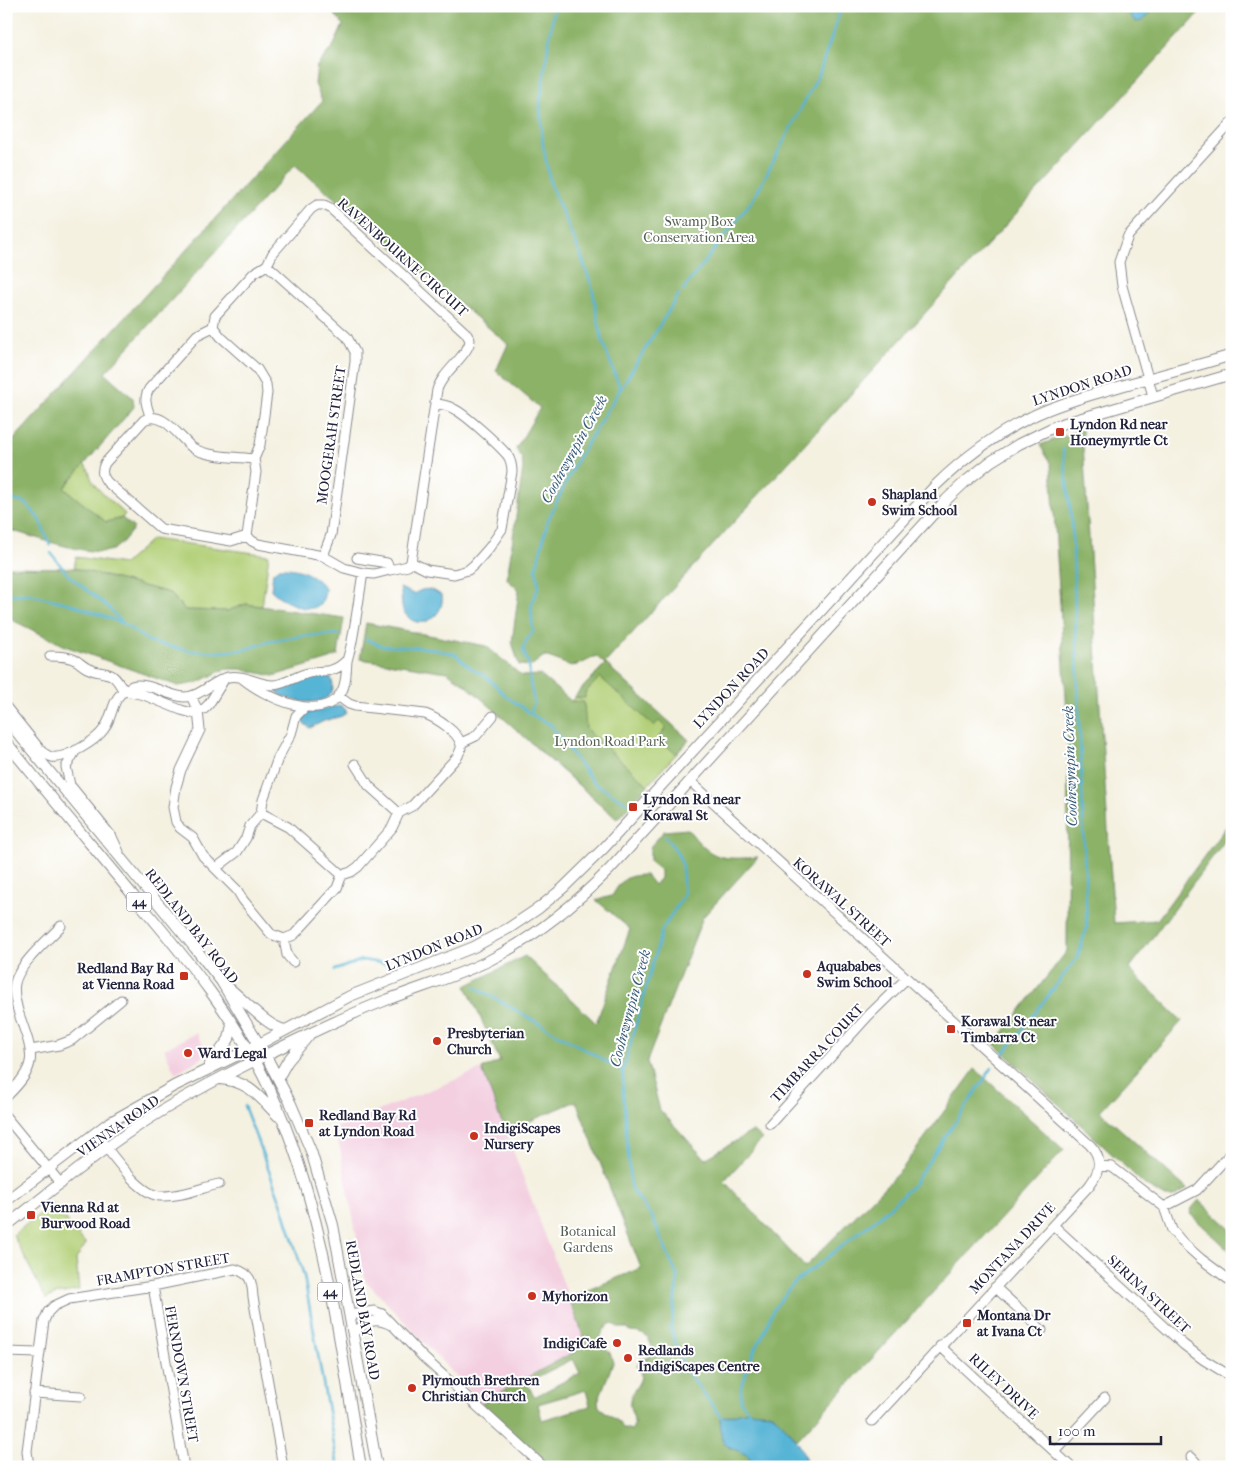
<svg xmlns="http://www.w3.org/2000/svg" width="1238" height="1473" font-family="'IM FELL French Canon',serif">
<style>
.built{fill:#f3cfe0}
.green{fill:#b1cf76;stroke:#6a7858}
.forest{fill:#8cb267;stroke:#576a51;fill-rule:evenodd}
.water{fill:#57b4d5;stroke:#3c6b88}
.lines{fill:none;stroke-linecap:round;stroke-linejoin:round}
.stream{stroke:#57b4d5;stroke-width:2.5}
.minor-casing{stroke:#8b8a8e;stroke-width:11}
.major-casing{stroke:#8b8a8e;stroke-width:12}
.minor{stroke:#fff;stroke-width:9}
.major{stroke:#fff;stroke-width:10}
.poi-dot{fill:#c8321e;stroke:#fff;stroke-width:2}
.labels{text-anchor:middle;stroke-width:4;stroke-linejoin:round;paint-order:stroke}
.shield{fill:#fff;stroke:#646476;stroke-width:1}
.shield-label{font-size:12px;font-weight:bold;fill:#22223b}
.park-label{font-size:14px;fill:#545f50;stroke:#fff}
.street-label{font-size:14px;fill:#22223b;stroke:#fff}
.poi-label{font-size:14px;font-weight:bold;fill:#22223b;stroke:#fff;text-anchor:start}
.water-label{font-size:15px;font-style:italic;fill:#375c79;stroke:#fff}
</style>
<rect width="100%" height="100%" fill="#fff"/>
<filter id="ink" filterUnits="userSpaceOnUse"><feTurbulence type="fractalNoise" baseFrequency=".02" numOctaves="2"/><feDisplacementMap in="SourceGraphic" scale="10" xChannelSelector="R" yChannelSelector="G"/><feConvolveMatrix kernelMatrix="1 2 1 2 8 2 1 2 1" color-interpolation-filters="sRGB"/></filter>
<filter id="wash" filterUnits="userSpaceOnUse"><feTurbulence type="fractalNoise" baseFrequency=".0096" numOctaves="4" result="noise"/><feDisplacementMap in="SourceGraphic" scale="20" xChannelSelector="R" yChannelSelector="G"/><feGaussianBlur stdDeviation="1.12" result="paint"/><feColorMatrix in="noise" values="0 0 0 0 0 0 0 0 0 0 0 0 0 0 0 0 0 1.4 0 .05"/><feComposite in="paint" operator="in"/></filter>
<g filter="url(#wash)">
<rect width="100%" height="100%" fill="#f4f1e1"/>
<path class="built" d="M196,1033L205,1048L201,1059L175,1073L164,1049Z
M482,1069L585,1340L583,1347L481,1403L365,1280L336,1128Z"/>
<path class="green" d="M84,464C91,470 89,475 93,482C101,494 115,504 125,514L122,518L106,522L63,488Z
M152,539L269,555L262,606L246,604L227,611L185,610L170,593L74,568L76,557L124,564Z
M605,664L689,740L617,819L532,744Z
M52,1204L86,1244L76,1259L79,1290L54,1295L46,1299L13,1235Z"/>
<path class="forest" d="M328,6H1206L605,663L689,740L676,754L658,738L666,728L659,721L654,726L600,677L585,693V698H578L575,696L605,664L596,656C565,673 574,664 544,656L531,666L519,665L512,642L519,590L507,579L523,468L522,459L516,449L540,408L496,371L508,344L295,165L105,373L133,398L134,407L64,488L106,522L122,518L134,528C127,536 122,545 112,550C92,558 29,535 6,529V448L322,101L315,84L317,66L334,45L343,25Z
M1082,429L1114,923L1157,920L1228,824L1232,827V831L1129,969L1182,1021L1100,1111L1187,1189L1174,1197H1166L1146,1186L994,1044L1067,951L1068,729L1051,464L1040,445Z
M6,567L74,568L170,593L185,610L227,611L246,604L344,618L338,655L330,659L273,676L241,669H225L197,683L178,686L65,646L6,617Z
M366,623L486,646L522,676L540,675L571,701L584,702L586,729L648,785L617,819L466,685L447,672L360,659Z
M688,829C711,860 721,860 758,857L703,917L647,1061L660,1110L705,1159L753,1131L762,1139L724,1181L805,1267L902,1169L975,1069L1064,1150L797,1440L772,1413L728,1447C740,1451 751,1454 755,1467H551L481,1403L583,1347L585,1340L569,1298L641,1268L576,1101L505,1132L482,1069L500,1061L466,986L525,956L596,1023L630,929L596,900L612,896C622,879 626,875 646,875L654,885L660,878V870L650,862V847L664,831ZM612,1323L619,1328H627L630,1332C646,1333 647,1335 653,1349L648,1358L640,1359L637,1366L641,1371C642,1385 633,1387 630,1400C628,1412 638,1416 632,1430L623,1428L619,1422L599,1407L598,1401L613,1363L610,1353L600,1341C601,1332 604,1328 612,1323ZM573,1359L580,1373L534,1397L527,1382ZM586,1390L590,1406L542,1420L538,1404Z
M1199,1200L1232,1230V1253L1190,1214L1192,1208Z"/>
<path class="water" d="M1131,6H1149C1151,13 1147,17 1143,21L1136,22C1130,17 1129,14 1131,6Z
M279,568C297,567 313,573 325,588C324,624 286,604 271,590L273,572Z
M400,588L414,594C424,587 432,588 442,596C445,615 421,633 406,615C399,607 403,598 400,588Z
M320,676L331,678C344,709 288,707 274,689L306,678Z
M340,705L346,710V713L342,716L324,721L310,728L302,722L308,713Z
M748,1411L772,1413C791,1432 801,1441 808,1467H755C749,1448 730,1454 722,1439C720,1433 721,1424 720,1418Z"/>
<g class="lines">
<path class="stream" d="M554,6L540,104L543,145L551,186L580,253L592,287L602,340L620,388
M683,290L754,198L819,74L842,6
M6,498L26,503L39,519L50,545
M51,553L68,575L107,606L124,624L150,642L191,651L219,652L243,650L268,642L302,636L339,634
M6,595L29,594L71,604L122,623
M366,639L382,646L427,648L455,654L471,668L487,677L507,697L537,718L550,724L593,782L627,803
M531,713L534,701L530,683L529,665L523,650L526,641L533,632L531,606L539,585L536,569L548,520L578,458L679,294
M665,836L677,852L682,864L684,895L662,930L623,1071V1092L631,1189L652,1217L678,1278L671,1329L683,1366L723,1419
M335,970L362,960L387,964
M475,987L623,1071
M1002,1056L1077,958L1087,927L1072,524L1063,449
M244,1106L282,1205L304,1276L338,1467
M749,1412L741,1401V1388L754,1351L762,1337L773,1310L793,1284L879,1217L912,1186L992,1068"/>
</g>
</g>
<g filter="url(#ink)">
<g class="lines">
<defs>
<path id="minor" d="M317,205H324L330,208L466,333L470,340C469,355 442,372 437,390L411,562L408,566L390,570L374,574L363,573L344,568L323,556L258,544L252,541L247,536L256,472L254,459L260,445L267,393L266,384L257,369L221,337L213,327L215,316L254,273L267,265L273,253L311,209Z
M267,265L347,337L355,352V362L331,535L323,556
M1153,396L1122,286L1119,262L1128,236L1232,122
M150,416C147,406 143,399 149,389L197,335L213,327
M247,536L231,541L161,529L107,482C102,475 101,471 105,463L144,420C163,409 179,438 193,448C206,457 238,457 254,459
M357,558L387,563L390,570
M411,562L427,570L454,574L468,570L474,565L489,548L502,529L512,472C512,466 511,461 508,456C500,446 465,414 454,409C448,405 441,405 435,403
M50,656C59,656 69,656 77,661C80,663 83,666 87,668C107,678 110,665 124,692
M243,679C264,696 323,726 342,691C347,681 346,671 347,661C348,656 350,651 351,646C356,622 359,597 363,573
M1232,685V688
M126,691L144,695L181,710L192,713L204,709L209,704L225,678
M191,696L198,711L200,730L181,770L176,787L173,807L176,822L180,828L193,838L203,856L237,890L243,900L271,934L284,939L294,935L337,888L342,875L288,827L261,813L263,800L278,758L291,734L296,716L305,707
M338,696L349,704L355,706L425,714C436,718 459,732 461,745C462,749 459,752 458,756L412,806L399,813L369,786L355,764
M6,707L42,752C45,754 48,756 52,757C66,759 96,741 104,729C115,713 110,696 132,686C145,681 169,696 184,697C200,697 213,681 228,677C244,674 258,685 273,685C284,685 297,675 309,673C316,671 324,672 331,670C337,669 343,664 347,660
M461,743L476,736L493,716
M76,750L66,767L70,785L112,837L119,852
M690,781L1090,1145C1103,1158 1100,1172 1089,1186L872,1421
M216,868L237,852L246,838L250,826L261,813
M342,875L351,872L358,867L392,828L399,813
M284,939L287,955L293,962
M31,1050L59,1045L72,1040L121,1000
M6,1097C40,1064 33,1055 19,1014C16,1004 13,993 15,983C19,964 47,941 61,926
M6,1117L61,1184
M770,1124L868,1016L906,979
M95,1133C109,1150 139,1196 161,1196C180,1197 201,1188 219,1184
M1099,1166L1112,1167L1164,1207L1172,1230L1182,1242L1201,1259L1232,1282
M1164,1207L1197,1190L1232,1152
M1053,1225L1184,1345L1204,1360L1232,1377
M153,1286L184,1467
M995,1287L1042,1330
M350,1315L374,1311L382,1314L423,1357L544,1467
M353,1333C367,1322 374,1316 391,1325
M940,1346L1071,1467
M6,1352L39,1353
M34,1393L81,1396
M1055,1452L1105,1398
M1191,1457L1200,1467
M29,1467L27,1451L44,1321L48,1312L54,1306L69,1299L153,1286L235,1269C251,1274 252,1281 253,1297L283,1467"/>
<path id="major" d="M6,719L195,948L221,981L266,1056L291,1104L311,1151L333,1225L377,1467
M6,742C49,795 93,847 136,899C187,959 238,1021 271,1092C325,1210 339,1341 361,1467
M225,985C242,997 267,1028 286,1030
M209,1066L229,1039L232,1024
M278,1078L287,1062L309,1035
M220,1079C249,1081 259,1097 278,1116
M6,1201L107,1124L174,1086L248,1050L350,996L474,947L509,928L539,908L563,888L604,848L935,486C964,458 995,434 1031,417C1055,405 1081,398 1107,390C1148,378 1190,368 1232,355
M6,1226C48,1194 88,1159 132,1130C180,1097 233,1071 284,1046C317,1030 350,1014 384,1001C419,987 456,977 490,960C535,937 574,905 610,869L946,500L965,482L990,462L1019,444L1058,425L1232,374"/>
</defs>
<use href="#minor" class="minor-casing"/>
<use href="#major" class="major-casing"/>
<use href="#minor" class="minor"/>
<use href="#major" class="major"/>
</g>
</g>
<g class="poi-dot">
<rect x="1055" y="427" width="10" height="10" rx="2.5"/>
<circle cx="872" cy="502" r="5"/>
<rect x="628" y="802" width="10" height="10" rx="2.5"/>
<circle cx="807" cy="974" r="5"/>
<rect x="179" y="971" width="10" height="10" rx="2.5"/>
<rect x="946" y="1024" width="10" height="10" rx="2.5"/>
<circle cx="437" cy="1041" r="5"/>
<circle cx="188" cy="1053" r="5"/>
<rect x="304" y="1118" width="10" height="10" rx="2.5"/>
<circle cx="474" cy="1136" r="5"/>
<rect x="26" y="1210" width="10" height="10" rx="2.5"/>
<circle cx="532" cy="1296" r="5"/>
<rect x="962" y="1318" width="10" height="10" rx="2.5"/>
<circle cx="617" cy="1343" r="5"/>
<circle cx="628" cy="1358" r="5"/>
<circle cx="412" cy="1388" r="5"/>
</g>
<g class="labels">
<g class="shield">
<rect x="126.5" y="892.5" width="25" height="19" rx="4"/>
<rect x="317.5" y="1282.5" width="25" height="19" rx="4"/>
</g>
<g class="shield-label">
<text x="139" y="906">44</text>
<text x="330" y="1296">44</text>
</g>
<g class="park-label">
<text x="699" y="226">Swamp Box<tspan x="699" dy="16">Conservation Area</tspan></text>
<text x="610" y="746">Lyndon Road Park</text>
<text x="588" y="1236">Botanical<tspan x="588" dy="16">Gardens</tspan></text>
</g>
<g class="street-label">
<text transform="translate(403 257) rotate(42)" y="5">RAVENBOURNE CIRCUIT</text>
<text transform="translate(1082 385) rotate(-18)" y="5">LYNDON ROAD</text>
<text transform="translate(331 435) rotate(-82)" y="5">MOOGERAH STREET</text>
<text transform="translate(731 688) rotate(-47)" y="5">LYNDON ROAD</text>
<text transform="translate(842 902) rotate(42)" y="5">KORAWAL STREET</text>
<text transform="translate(192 926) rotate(52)" y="5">REDLAND BAY ROAD</text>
<text transform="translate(434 947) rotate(-22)" y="5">LYNDON ROAD</text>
<text transform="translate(817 1053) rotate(-47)" y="5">TIMBARRA COURT</text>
<text transform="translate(118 1126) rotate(-35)" y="5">VIENNA ROAD</text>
<text transform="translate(1012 1248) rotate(-47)" y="5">MONTANA DRIVE</text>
<text transform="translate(163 1269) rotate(-10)" y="5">FRAMPTON STREET</text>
<text transform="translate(1149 1294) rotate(43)" y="5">SERINA STREET</text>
<text transform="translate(363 1310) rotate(80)" y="5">REDLAND BAY ROAD</text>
<text transform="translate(182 1374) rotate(80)" y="5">FERNDOWN STREET</text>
<text transform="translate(1004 1386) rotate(43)" y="5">RILEY DRIVE</text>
</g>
<g class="poi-label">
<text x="1070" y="429">Lyndon Rd near<tspan x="1070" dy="16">Honeymyrtle Ct</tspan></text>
<text x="882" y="499">Shapland<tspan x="882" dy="16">Swim School</tspan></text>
<text x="643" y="804">Lyndon Rd near<tspan x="643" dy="16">Korawal St</tspan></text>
<text x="817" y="971">Aquababes<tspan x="817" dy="16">Swim School</tspan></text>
<text x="174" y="973" text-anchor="end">Redland Bay Rd<tspan x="174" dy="16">at Vienna Road</tspan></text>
<text x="961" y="1026">Korawal St near<tspan x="961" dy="16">Timbarra Ct</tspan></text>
<text x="447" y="1038">Presbyterian<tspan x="447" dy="16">Church</tspan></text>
<text x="198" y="1058">Ward Legal</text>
<text x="319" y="1120">Redland Bay Rd<tspan x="319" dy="16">at Lyndon Road</tspan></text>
<text x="484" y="1133">IndigiScapes<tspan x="484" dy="16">Nursery</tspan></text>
<text x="41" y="1212">Vienna Rd at<tspan x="41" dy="16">Burwood Road</tspan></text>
<text x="542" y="1301">Myhorizon</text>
<text x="977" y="1320">Montana Dr<tspan x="977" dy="16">at Ivana Ct</tspan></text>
<text x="607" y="1348" text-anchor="end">IndigiCafe</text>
<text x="638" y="1355">Redlands<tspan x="638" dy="16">IndigiScapes Centre</tspan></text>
<text x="422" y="1385">Plymouth Brethren<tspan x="422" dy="16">Christian Church</tspan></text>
</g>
<g class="water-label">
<text transform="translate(574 449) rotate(-61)" y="5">Coolnwynpin Creek</text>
<text transform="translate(1070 766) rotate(-92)" y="5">Coolnwynpin Creek</text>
<text transform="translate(630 1008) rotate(-75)" y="5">Coolnwynpin Creek</text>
</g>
</g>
<rect width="1238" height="1473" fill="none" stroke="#fff" stroke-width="25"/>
<path d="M1050 1436v8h111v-8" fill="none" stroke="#22223b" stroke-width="2.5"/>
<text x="1058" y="1436" font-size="15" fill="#22223b" stroke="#ffffff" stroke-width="4" paint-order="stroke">100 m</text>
</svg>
